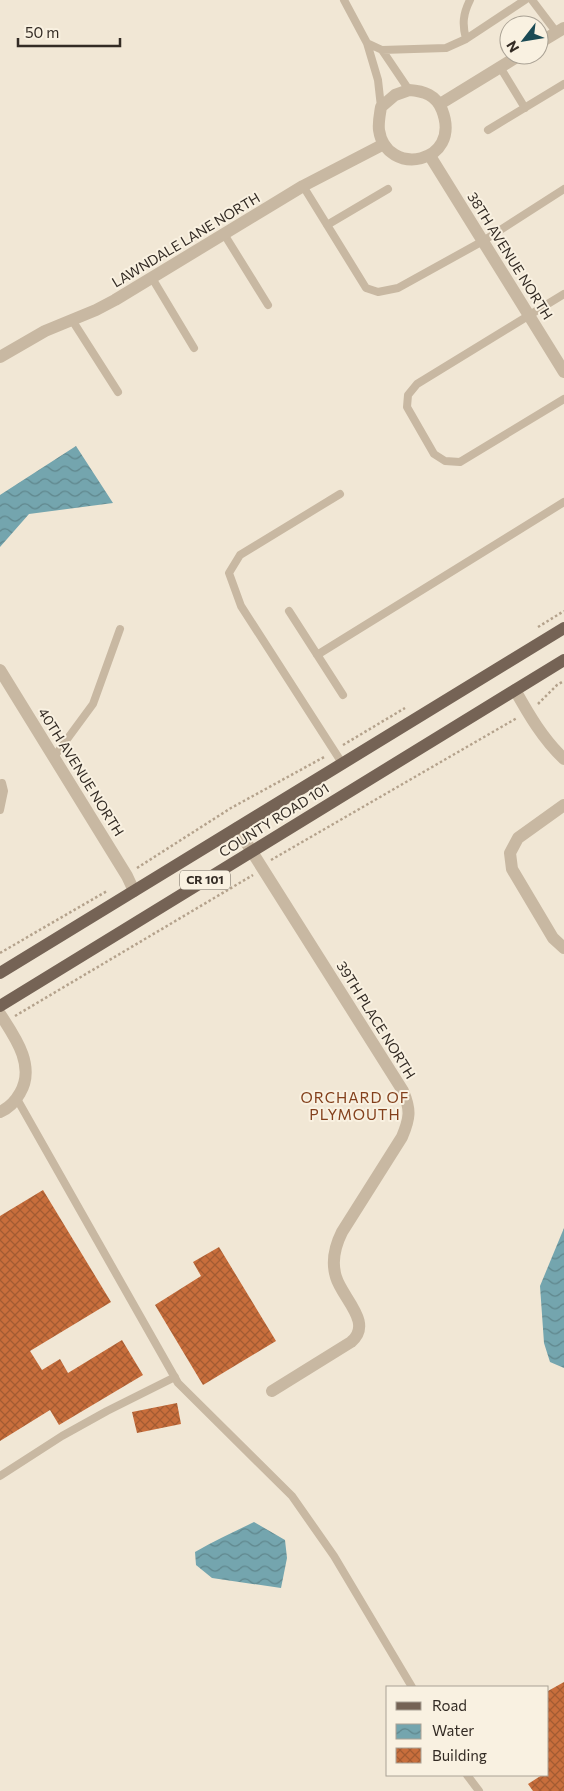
<svg xmlns="http://www.w3.org/2000/svg" width="564" height="1791" font-family="Commissioner,sans-serif">
<style>
.water{fill:url(#water-waves)}
.building{fill:url(#building-cross-hatch)}
.lines{fill:none;stroke-linecap:round;stroke-linejoin:round}
.path{stroke:#b4a28c;stroke-width:2.5;stroke-dasharray:2.5 2.5;stroke-linecap:butt}
.service{stroke:#c8b8a2;stroke-width:8}
.minor{stroke:#c8b8a2;stroke-width:12}
.primary{stroke:#756355;stroke-width:12}
.labels{text-anchor:middle;stroke-width:4;stroke-linejoin:round;paint-order:stroke}
.shield{fill:#f9f1e1;stroke:#6e665d;stroke-width:1}
.shield-label{font-size:12px;font-weight:bold;fill:#332b24}
.street-label{font-size:14px;fill:#332b24;stroke:#f9f1e1}
.neighbourhood-label{font-size:15px;letter-spacing:1px;fill:#83401c;stroke:#f9f1e1}
</style>
<defs>
<pattern id="water-waves" width="16" height="10" patternUnits="userSpaceOnUse" patternTransform="scale(1.25)"><rect width="16" height="10" fill="#74a5ae"/><path d="M0 5q4-4 8 0t8 0" fill="none" stroke="#60878d"/></pattern>
<pattern id="building-cross-hatch" width="8" height="8" patternUnits="userSpaceOnUse" patternTransform="scale(1.25)"><rect width="8" height="8" fill="#c86e3c"/><path d="M0 0l8 8M0 8l8-8" fill="none" stroke="#a35b32"/></pattern>
</defs>
<rect width="100%" height="100%" fill="#f1e7d5"/>
<path class="water" d="M76,446L113,503L29,514L0,547V495Z
M564,1228V1368L550,1362L544,1343L540,1286Z
M254,1522L285,1540L287,1558L281,1588L212,1578L196,1565L195,1552C214,1541 234,1532 254,1522Z"/>
<path class="building" d="M43,1190L111,1302L30,1351L42,1370L60,1359L68,1373L122,1340L143,1375L59,1425L50,1410L0,1441V1216Z
M219,1247L276,1341L203,1385L155,1305L201,1276L193,1262Z
M177,1403L181,1424L137,1433L132,1412Z
M564,1682V1791H533L528,1784L542,1775H548V1691Z"/>
<g class="lines">
<path class="path" d="M538,627L564,611
M538,704L557,685L564,681
M343,745L405,708
M271,860L517,718
M137,868L231,808L326,756
M0,953L107,891
M15,1016L253,875"/>
<path class="service" d="M344,0L367,43L378,80L381,107
M532,0L557,33
M466,39L525,0
M367,43L382,50L409,90
M382,50L446,48L466,39C462,24 463,14 470,0
M500,67L525,108
M488,130L564,84
M303,186L366,288L378,292L398,288L483,241L564,189
M327,225L388,189
M224,234L268,305
M152,278L194,348
M564,294L417,384L408,395L407,407L434,454L445,461L460,462L564,399
M72,320L118,392
M340,494L240,555L229,573L241,606L342,763
M289,611L343,695
M317,655L564,502
M54,757L93,704L120,629
M0,810L4,791L2,783
M17,1099L178,1383L292,1496L334,1556L412,1687
M0,1476L62,1436L107,1411L175,1377
M467,1775L479,1791"/>
<path class="minor" d="M539,43L564,28
M409,90C424,91 436,95 442,110C463,164 386,178 379,130C378,122 380,114 381,107L395,95Z
M440,104L520,55
M430,156L564,372
M0,357L45,331L96,310L115,300L303,186L384,144
M0,670L127,876L134,891
M515,690C529,715 543,739 564,759
M564,805L518,838L510,853L512,869L553,938L564,948
M237,828L403,1091C411,1110 410,1118 402,1137L342,1232C335,1246 331,1261 336,1277C342,1298 374,1323 351,1342L272,1391
M0,1014C15,1037 36,1066 20,1093C15,1102 9,1108 0,1112"/>
<path class="primary" d="M0,973L564,628
M0,1006L564,660"/>
</g>
<g class="labels">
<rect class="shield" x="180" y="870.5" width="50" height="19" rx="4"/>
<g class="shield-label">
<text x="205" y="884">CR 101</text>
</g>
<g class="street-label">
<text transform="translate(186 240) rotate(-31)" y="5">LAWNDALE LANE NORTH</text>
<text transform="translate(510 256) rotate(58)" y="5">38TH AVENUE NORTH</text>
<text transform="translate(81 772) rotate(58)" y="5">40TH AVENUE NORTH</text>
<text transform="translate(274 820) rotate(-32)" y="5">COUNTY ROAD 101</text>
<text transform="translate(376 1020) rotate(58)" y="5">39TH PLACE NORTH</text>
</g>
<g class="neighbourhood-label">
<text x="355" y="1103">ORCHARD OF<tspan x="355" dy="17">PLYMOUTH</tspan></text>
</g>
</g>
<rect x="386" y="1686" width="162" height="90" fill="#f9f1e1" stroke="#aaa295"/>
<rect x="396" y="1702" width="25" height="8" fill="#756355" stroke="#aaa295"/>
<text x="432" y="1711" font-size="15" fill="#332b24">Road</text>
<rect x="396" y="1724" width="25" height="15" fill="url(#water-waves)" stroke="#aaa295"/>
<text x="432" y="1736" font-size="15" fill="#332b24">Water</text>
<rect x="396" y="1748" width="25" height="15" fill="url(#building-cross-hatch)" stroke="#aaa295"/>
<text x="432" y="1761" font-size="15" fill="#332b24">Building</text>
<g transform="translate(524 40) rotate(239)"><circle r="24" fill="#f9f1e1" stroke="#aaa295"/>
<path d="M0-4L9 19L0 12L-9 19Z" fill="#1a4a54"/>
<text y="-8" font-size="14" font-weight="bold" text-anchor="middle" fill="#332b24">N</text>
</g>
<path d="M18 38v8h102v-8" fill="none" stroke="#332b24" stroke-width="2.5"/>
<text x="25" y="38" font-size="15" fill="#332b24" stroke="#f9f1e1" stroke-width="4" paint-order="stroke">50 m</text>
</svg>
